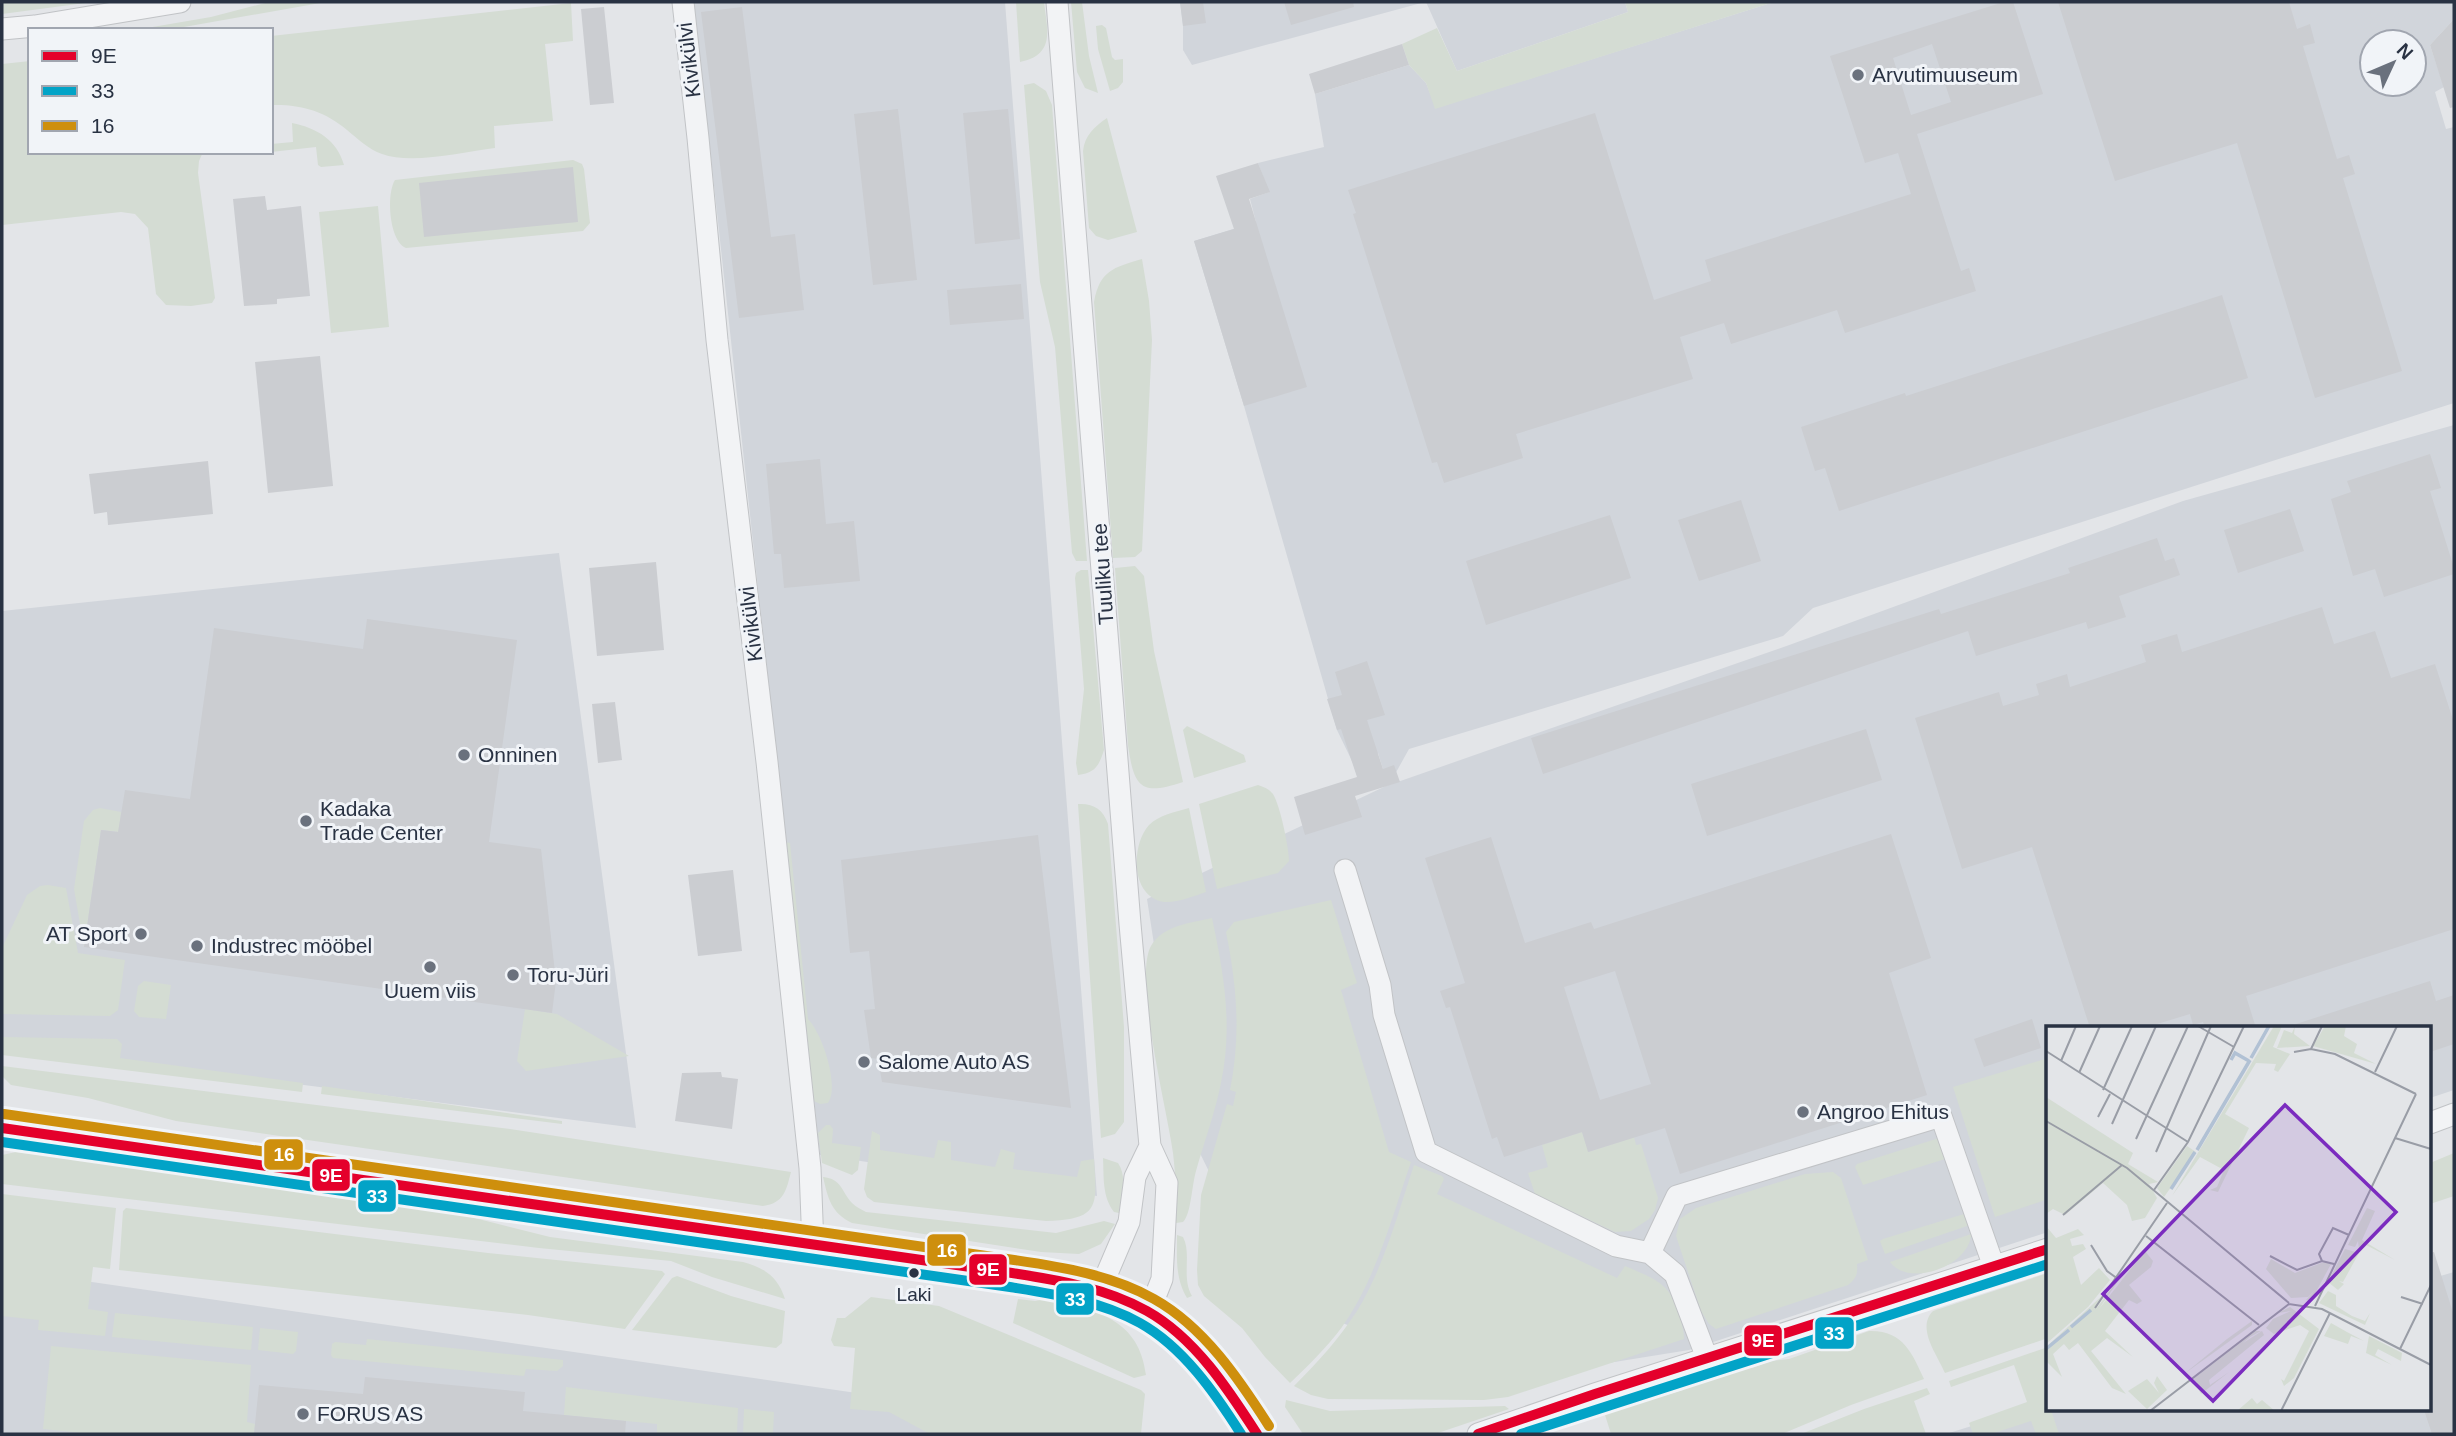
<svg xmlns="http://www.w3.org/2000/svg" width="2456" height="1436" font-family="Helvetica,sans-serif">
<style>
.built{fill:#d1d5db;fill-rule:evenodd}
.green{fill:#d4dcd3}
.building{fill:#cbcdd1;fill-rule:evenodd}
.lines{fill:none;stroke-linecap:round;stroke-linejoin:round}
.minor-casing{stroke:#c1c3c6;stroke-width:23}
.secondary-casing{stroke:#c1c3c6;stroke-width:32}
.minor{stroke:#f2f3f5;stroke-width:21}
.secondary{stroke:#f6f7f7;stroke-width:30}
.bus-1-casing{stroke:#f1f4f8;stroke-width:16}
.bus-2-casing{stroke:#f1f4f8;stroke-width:16}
.bus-3-casing{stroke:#f1f4f8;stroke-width:16}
.bus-1{stroke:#e4002b;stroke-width:10}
.bus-2{stroke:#02a3c7;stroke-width:10}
.bus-3{stroke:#ce8f0d;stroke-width:10}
.poi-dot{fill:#6a717d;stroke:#f1f4f8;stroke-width:2.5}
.bus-dot{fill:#293243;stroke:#f1f4f8;stroke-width:2.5}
.labels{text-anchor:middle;stroke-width:6;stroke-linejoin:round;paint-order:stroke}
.bus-label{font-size:19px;fill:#293243;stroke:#f1f4f8}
.street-label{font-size:21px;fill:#293243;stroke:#f1f4f8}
.poi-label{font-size:21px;fill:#293243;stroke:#f1f4f8;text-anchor:start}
.inset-river{fill:none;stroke:#b1c1d4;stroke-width:3.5}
.inset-road{fill:none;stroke:#999da6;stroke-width:2}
.view{fill:#7b2cbf;fill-opacity:0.15;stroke:#7b2cbf;stroke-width:3.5}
.inset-edge{fill:none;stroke:#293243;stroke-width:3.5}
.line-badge{stroke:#f1f4f8;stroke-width:2.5}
.badge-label{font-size:19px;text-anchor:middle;font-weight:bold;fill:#fff}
</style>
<rect width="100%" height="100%" fill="#e3e5e8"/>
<path class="built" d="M694,2H1005L1097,1196L820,1155Z
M1180,2H1425L1192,65L1183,50V26Z
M1426,2H1625L1628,12L1457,71Z
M1774,2H2454V19L2430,45L2444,87L2435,92L2446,129L2454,127V403L1813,608L1783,636L1409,749L1389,785L1792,644L2183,501L2454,425V1090L2430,1098V1028H2048V1232L1689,1350L1571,1369L1438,1359L1337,1321L1228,1210L1190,1133L1173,1067L1147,899L1388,785L1378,753L1352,761L1337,730L1244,406L1194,241L1256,222L1250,199L1269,192L1258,163L1324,147L1315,94L1409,65L1426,83L1436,108ZM2372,42H2414V84H2372Z
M559,553L636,1128L2,1046V611Z
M2,1269L891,1398L955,1434H2Z
M2454,1272V1434H1946L2048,1402V1410H2430V1279Z"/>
<path class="green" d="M2,2H93L2,14Z
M269,2H326L167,30H135L211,17Z
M1016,2H1044C1047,29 1056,55 1020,62Z
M1071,2H1082L1089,56L1098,93L1085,88L1077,72Z
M1625,2H1774L1435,109L1426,83L1409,65L1402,44L1437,28L1457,71L1628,12Z
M571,3L573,41L545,44L553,121L494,126L495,148C463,152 411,165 382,154C368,149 358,139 347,130C325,111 300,104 271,105V36Z
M1102,25L1106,28L1112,57L1115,60L1123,59V82L1118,88L1110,91L1098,49L1096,26Z
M30,61V152H203L199,161L198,173L215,298L212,303L191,306L166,305L156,294L148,228L135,214L121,212L2,225V64Z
M1034,83L1046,91L1052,105L1087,561H1076L1072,553L1055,347L1040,282L1024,85Z
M1107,118L1137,232L1108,240L1096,236L1089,228L1083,151C1085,135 1094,127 1107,118Z
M292,123C317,128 337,140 344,165L321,167L318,165L316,147L271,152V144L293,142Z
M573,160L582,164L584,169L590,223L583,231L406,248C389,241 386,194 395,180Z
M378,206L389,327L331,333L319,212Z
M1142,259L1149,301L1152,340L1142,551L1135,557L1113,558L1094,302C1100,270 1113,268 1142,259Z
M1135,566L1144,576L1154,651L1183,782C1141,796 1134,788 1128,745L1115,568Z
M1081,570H1088L1104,750C1099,766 1095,773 1078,775L1076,763L1084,689L1075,578L1076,573Z
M1187,726L1244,755L1246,762L1194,778L1183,730Z
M1258,785C1264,787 1269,789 1273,794C1280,805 1289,848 1289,861L1278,873L1217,889L1199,804Z
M1078,804C1093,803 1103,809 1108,824L1124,1027V1122L1115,1134L1101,1138Z
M100,808L121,812L119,832L101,830L84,947L74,889L84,821L93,810Z
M1189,808L1206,892C1194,896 1177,903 1164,902C1130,897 1131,845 1149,825C1159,815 1175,812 1189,808Z
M785,842L790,843L808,1019C822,1033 840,1086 828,1103L820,1104L814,1101L813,1095Z
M48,885L66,888L78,953L125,960L118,1010L110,1016L2,1014V948L27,895L40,886Z
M1331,900L1357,983L1341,990L1389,1152L1411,1162C1392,1217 1376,1279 1342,1327C1327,1347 1309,1365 1290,1383L1265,1357L1242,1328L1204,1296L1198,1285L1197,1270L1201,1195L1227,1104L1233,1106L1236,1092L1230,1090C1241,1036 1237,986 1226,932L1234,922Z
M1212,918C1224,974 1233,1026 1221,1083C1215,1113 1204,1142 1196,1171C1192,1184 1191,1215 1183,1222L1176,1223C1176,1200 1176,1177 1173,1153C1168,1113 1133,978 1151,946C1163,925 1191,923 1212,918Z
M144,981L171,985L166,1019L139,1017L134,1011L138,986Z
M525,1009L557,1014L629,1056L526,1071L517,1061Z
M2,1037L117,1039L122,1044L120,1058L303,1083L302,1092L2,1055Z
M2048,1058V1199L1995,1217L1953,1087Z
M2,1066L510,1129L791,1172C786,1191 784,1203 763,1206L176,1121L88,1098L11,1085L2,1076Z
M322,1086L562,1121V1124L321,1094Z
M826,1125H830L833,1129L832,1143L861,1147L858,1170L852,1175L822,1163L818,1133Z
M872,1131L880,1135V1150L934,1158L938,1140L951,1142V1160L995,1167L1001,1149L1015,1153L1013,1169L1077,1177L1081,1161L1094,1159C1097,1207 1100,1219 1046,1221L874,1202L867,1197L864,1189Z
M1582,1132L1589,1152L1634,1137L1636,1145L1641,1144L1658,1198L1655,1210L1649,1219L1631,1231L1615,1232L1535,1194L1528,1173L1548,1167L1542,1145Z
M1939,1138L1945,1159L1863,1185L1855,1167L1857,1164Z
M16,1152L400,1202L455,1213L550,1237L743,1262C765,1268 778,1277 785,1299L712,1277L671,1261L539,1248L2,1184V1155Z
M2454,1153V1196L2430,1204V1163Z
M1103,1158L1118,1163C1128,1178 1121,1196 1119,1213L1114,1212C1102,1196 1104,1178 1103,1158Z
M1414,1165L1442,1176L1444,1179L1437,1194L1617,1278L1625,1266C1655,1279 1671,1283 1680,1317C1682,1325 1684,1331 1684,1339L1508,1397L1484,1400L1328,1399L1311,1395L1294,1386C1317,1363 1339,1339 1357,1311C1384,1267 1398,1213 1414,1165Z
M1833,1172L1841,1178L1868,1260L1857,1264C1858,1274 1856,1279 1848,1285L1716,1329L1709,1324L1701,1311L1676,1236L1680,1219L1696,1208L1805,1174Z
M823,1177C842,1179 841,1191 852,1203C856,1207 861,1209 866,1212L1056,1233L1104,1221L1115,1224L1101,1244L1079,1254L1041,1252L852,1223C831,1213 828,1198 823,1177Z
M2,1194L116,1208L110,1269L93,1267L88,1309L108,1312L105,1336L38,1330L39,1320L2,1316Z
M126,1208L488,1253L662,1271L665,1274L625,1329L528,1315L119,1270L123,1211Z
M1964,1214L1970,1225L1885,1254L1880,1241L1883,1239Z
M1971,1234C1970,1266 1909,1288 1890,1262Z
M1177,1235L1183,1237C1192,1254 1181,1277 1192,1296L1187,1298C1175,1278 1177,1258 1177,1235Z
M2048,1273V1338L1945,1373C1937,1354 1916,1328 1933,1311Z
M677,1276L731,1296L785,1311L782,1343L776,1348L632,1330L672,1278Z
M871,1297L939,1306L1141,1390L1145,1394L1141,1434H930L889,1412L850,1409L855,1348L834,1346L831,1340L837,1318H845Z
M1052,1298C1098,1312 1139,1319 1146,1375L1134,1378L1013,1323L1018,1299L1035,1301Z
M115,1313L253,1327L251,1350L112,1337Z
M260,1328L298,1332L296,1351L293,1354L258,1350Z
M1869,1331C1903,1330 1912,1353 1924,1379L1851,1405L1782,1434H1611L1605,1415L1610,1412L1683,1390L1694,1381L1733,1367L1752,1368L1771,1361L1789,1359Z
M367,1339L563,1360V1366L557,1371L526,1369L524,1376L333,1358L331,1355L332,1344L335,1342L366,1345Z
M51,1346L251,1365L247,1422L255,1424L254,1434H92L43,1429Z
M2048,1347V1388L2044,1390L2048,1410H2051L2059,1434H2036L2031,1421L1991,1434H1973L1969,1423L1971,1422L2027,1402L2014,1365L1951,1387L1949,1381Z
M566,1387L738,1408L737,1434H657V1424L564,1415Z
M1927,1388L1930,1394L1914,1401L1926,1434H1801L1864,1409Z
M1286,1400L1330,1411L1505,1406L1509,1409L1435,1434H1303L1285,1407Z
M744,1409L774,1412L773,1434H743Z"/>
<path class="building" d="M1180,2H1203L1206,23L1183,26Z
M1284,2H1353L1354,7L1291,25Z
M2004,2H2013L2043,94L1917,134L1961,271L1969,268L1976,291L1845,333L1837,310L1731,344L1724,323L1680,337L1693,379L1516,434L1523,458L1444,483L1437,462L1432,463L1353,214L1356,213L1348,190L1595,113L1654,300L1711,281L1705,260L1911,194L1898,153L1865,163L1830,56ZM1932,44L1951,102L1911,115L1893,58Z
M2058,2H2289L2297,29L2310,24L2315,43L2303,46L2337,159L2349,155L2355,174L2343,178L2402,371L2315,398L2237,143L2115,181Z
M604,7L614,103L590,105L581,9Z
M742,7L771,237L795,234L804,310L739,318L701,12Z
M2454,19V107L2450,108L2430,45Z
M1402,44L1409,65L1315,94L1309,74Z
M898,109L917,280L873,285L854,114Z
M1008,109L1020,239L975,244L963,113Z
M1258,163L1270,192L1249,199L1307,387L1244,406L1194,241L1234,229L1216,176Z
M573,167L578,222L424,237L419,183Z
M265,196L267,210L301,206L310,296L277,299V304L244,306L233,199Z
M1021,284L1024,319L950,325L947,290Z
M2222,295L2248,378L1839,511L1825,468L1815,471L1801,427L1905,393L1906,396Z
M320,356L333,486L268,493L255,362Z
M2430,454L2441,488L2430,491L2454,568V574L2384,597L2375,569L2353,576L2331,499L2351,492L2347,481Z
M820,459L826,524L854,521L860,581L784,588L781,554H774L766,464Z
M208,461L213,514L108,525L107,512L94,514L89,474Z
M1741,500L1761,561L1699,581L1678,520Z
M2290,509L2304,551L2238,573L2224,530Z
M1610,515L1631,578L1486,625L1466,561Z
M2157,538L2165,561L2174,558L2180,575L2119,596L2126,617L2088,629L2086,622L1976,656L1968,631L1543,774L1531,738L1939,609L1941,614L2070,573L2068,568Z
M656,562L664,650L597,656L589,568Z
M2322,607L2334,644L2375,631L2391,678L2435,664L2454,723V929L2246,996L2256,1028H2205L2203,1022L2193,1025L2190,1014L2144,1028H2090L2032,847L1962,869L1915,718L1999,692L2003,706L2039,695L2036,684L2067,674L2070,687L2146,662L2141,645L2177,634L2182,652Z
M367,619L517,640L489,842L541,849L556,981L552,1013L84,947L101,830L118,832L125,790L190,799L214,628L363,649Z
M1367,661L1385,715L1367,720L1383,769L1394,765L1400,782L1355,796L1362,817L1305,835L1294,797L1357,777L1341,729L1337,730L1327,699L1342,695L1335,672Z
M615,702L622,760L598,763L592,704Z
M1866,729L1882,780L1707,836L1691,784Z
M1891,834L1931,958L1889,973L1927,1095L1680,1174L1665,1128L1588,1152L1582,1132L1504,1157L1497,1137L1492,1139L1450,1007L1446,1008L1440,991L1465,983L1425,858L1491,837L1525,943L1591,922L1594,929ZM1615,971L1651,1084L1600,1100L1564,987Z
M1038,835L1071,1108L882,1082L878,1059L871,1058L864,1010L875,1009L869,951L850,953L841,860Z
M733,870L742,951L698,956L688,875Z
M2430,981L2436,1001L2454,995V1044L2430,1052V1028H2297L2296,1024Z
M2032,1019L2041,1048L1984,1067L1974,1039Z
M721,1072L722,1077L738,1079L732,1129L675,1121L682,1073Z
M2434,1252L2454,1316V1434H2432L2424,1410H2430V1253Z
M365,1377L525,1392L523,1411L626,1421L625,1434H254L259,1385L363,1394Z"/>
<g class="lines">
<defs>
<path id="minor" d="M683,2L698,138L717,340L767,762L810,1168L813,1246
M1057,2L1130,924L1150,1146L1167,1183L1162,1279L1149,1312
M2,29L35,26L180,2
M1345,870L1380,985L1384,1015L1426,1152L1616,1246L1650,1253L1675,1274L1707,1358
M2430,1123L2454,1114
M1650,1253L1677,1196L1941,1116L1994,1267
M1100,1290L1129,1222L1135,1177L1150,1146
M1478,1434L1595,1394L2048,1249"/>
<path id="secondary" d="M2,1128C271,1165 539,1205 808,1245C861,1253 913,1260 966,1267C1027,1276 1092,1281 1147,1311C1191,1336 1231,1392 1257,1434"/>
</defs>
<use href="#minor" class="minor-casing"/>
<use href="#secondary" class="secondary-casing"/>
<use href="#minor" class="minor"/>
<use href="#secondary" class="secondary"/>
<defs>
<path id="bus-1" d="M2,1128L1012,1273C1058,1280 1106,1288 1147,1311C1195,1338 1228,1389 1257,1434
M1478,1434L1595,1394L2048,1249"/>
<path id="bus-2" d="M2,1142L1010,1287C1054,1294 1101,1301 1140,1323C1183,1347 1215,1393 1241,1434
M1521,1434L2048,1264"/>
<path id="bus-3" d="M4,1114L1014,1260C1062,1267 1112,1275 1154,1299C1204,1327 1239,1379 1269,1426"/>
</defs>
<use href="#bus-1" class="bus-1-casing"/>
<use href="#bus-2" class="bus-2-casing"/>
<use href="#bus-3" class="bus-3-casing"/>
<use href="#bus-1" class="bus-1"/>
<use href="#bus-2" class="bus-2"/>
<use href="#bus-3" class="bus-3"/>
</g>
<g class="poi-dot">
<circle cx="1858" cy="75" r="7"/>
<circle cx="464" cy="755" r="7"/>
<circle cx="306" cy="821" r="7"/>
<circle cx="141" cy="934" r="7"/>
<circle cx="197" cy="946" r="7"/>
<circle cx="430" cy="967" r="7"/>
<circle cx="513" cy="975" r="7"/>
<circle cx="864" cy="1062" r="7"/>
<circle cx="1803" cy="1112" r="7"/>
<circle cx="303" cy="1414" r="7"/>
</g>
<circle class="bus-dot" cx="914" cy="1273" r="6"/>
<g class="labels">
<g class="bus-label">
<text x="914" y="1301">Laki</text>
</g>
<g class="street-label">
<text transform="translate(689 60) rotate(-97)" y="7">Kivikülvi</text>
<text transform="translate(1103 574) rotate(-94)" y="7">Tuuliku tee</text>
<text transform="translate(751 624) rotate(-97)" y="7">Kivikülvi</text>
</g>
<g class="poi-label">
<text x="1872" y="82">Arvutimuuseum</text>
<text x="478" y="762">Onninen</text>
<text x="320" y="816">Kadaka<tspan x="320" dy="24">Trade Center</tspan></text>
<text x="127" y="941" text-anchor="end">AT Sport</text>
<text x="211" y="953">Industrec mööbel</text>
<text x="527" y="982">Toru-Jüri</text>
<text x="430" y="998" text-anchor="middle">Uuem viis</text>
<text x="878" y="1069">Salome Auto AS</text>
<text x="1817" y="1119">Angroo Ehitus</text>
<text x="317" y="1421">FORUS AS</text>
</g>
</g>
<g transform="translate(2046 1026)">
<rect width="385" height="385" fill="#e3e5e8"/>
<path d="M228,0H236L227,21L244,28L232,46L228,44L230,38L210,37L179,88L203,102L172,166L164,164L171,161L178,144L154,131L126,170ZM249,0L248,8L264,20L231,22L238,4L246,7ZM279,0H300L298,10L311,18L308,27L330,38L267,20ZM0,71L87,127L82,138L112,156L103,158L111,172L99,192L86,195L81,179L57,157L19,189L7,183L0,188ZM141,120L150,126L118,171L111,162ZM321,182L329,185L316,214L349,234L318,218L313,223L312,215L309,221L302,219ZM0,200L10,212L32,203L38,209L24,213L26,220L37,218L40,223L27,231L35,259L53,242L64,254L42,281L0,318ZM299,223L313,227L297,256L293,255L298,258L292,264L282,256ZM99,225L107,235L105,241L83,259L96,275L91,278L83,274L59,305L87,331L61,312L45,325L80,368L66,362L32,317L23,324L18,318L7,328L16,351L0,335V321L58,268L50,283L83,239L53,283ZM225,233L249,247L278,236L285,238L265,275L260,274L270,263L262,271L245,272L220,243ZM282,265L290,269V280L306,290L319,295L324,287L319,299L273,277ZM244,281L273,303L248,352L238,360L235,353L238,355L263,305L254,299L228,308L220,302L227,293L245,285L232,287ZM206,295V299L138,348L181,313ZM285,297L301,306L318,315L305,310L302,318L278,310ZM209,305H215L204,311L197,317L216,305L218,309L163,354L164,359L183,346L155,368L147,353ZM323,310L356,327L355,335L332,323L329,329L346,339L320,327ZM111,350L121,364L101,383L82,365L101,353L113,367L108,357ZM206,372L211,378L216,374L229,385H191Z" fill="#d4dcd3"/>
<path class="inset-river" d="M205,32L223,0M185,34L189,27L203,35M151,124L204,34M125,163L149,126M25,301L45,284M0,323L23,304"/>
<path class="inset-road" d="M152,0L188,21M265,23L276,0M0,25L142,116M248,26L265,23L289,28L370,68M15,35L30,0M329,46L351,0M33,47L54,0M57,64L86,0M52,91L64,68M0,95L81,142L243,277M66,98L110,0M349,112L385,123M90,113L142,0M110,126L165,0M108,164L142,116L198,0M17,189L76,139M100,210L213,299M45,219L61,245L72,253M224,230L251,244L276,235L288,238M276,235L273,228L287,202L303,209M355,271L377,278M269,280L370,68M49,282L121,177M354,323L385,259M104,385L243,278L276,283L385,339M235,385L284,287"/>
<path class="view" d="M239,79L350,186L167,375L57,268Z"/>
<rect width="385" height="385" class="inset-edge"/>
</g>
<g class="line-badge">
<rect x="263" y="1138" width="41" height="33" rx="7" fill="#ce8f0d"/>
<rect x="311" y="1158" width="40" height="34" rx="7" fill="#e4002b"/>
<rect x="357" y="1179" width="40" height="34" rx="7" fill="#02a3c7"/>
<rect x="926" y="1233" width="41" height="34" rx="7" fill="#ce8f0d"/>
<rect x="968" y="1253" width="40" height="33" rx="7" fill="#e4002b"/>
<rect x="1055" y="1282" width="40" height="34" rx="7" fill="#02a3c7"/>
<rect x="1814" y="1316" width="41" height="34" rx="7" fill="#02a3c7"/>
<rect x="1743" y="1324" width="40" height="33" rx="7" fill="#e4002b"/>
</g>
<g class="badge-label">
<text x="284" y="1161">16</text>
<text x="331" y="1182">9E</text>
<text x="377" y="1203">33</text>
<text x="947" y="1257">16</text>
<text x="988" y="1276">9E</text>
<text x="1075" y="1306">33</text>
<text x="1834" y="1340">33</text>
<text x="1763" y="1347">9E</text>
</g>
<rect width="2456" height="1436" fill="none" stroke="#293243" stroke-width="7"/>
<rect x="28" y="28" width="245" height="126" fill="#f1f4f8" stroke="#a1a6b0" stroke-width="2"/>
<rect x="42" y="51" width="35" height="10" fill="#e4002b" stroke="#a1a6b0" stroke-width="2"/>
<text x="91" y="63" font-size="21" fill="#293243">9E</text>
<rect x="42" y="86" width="35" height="10" fill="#02a3c7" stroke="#a1a6b0" stroke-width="2"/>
<text x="91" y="98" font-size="21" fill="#293243">33</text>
<rect x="42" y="121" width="35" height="10" fill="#ce8f0d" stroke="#a1a6b0" stroke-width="2"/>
<text x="91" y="133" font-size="21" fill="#293243">16</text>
<g transform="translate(2393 63) rotate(46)"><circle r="33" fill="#f1f4f8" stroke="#a1a6b0" stroke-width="2"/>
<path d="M0-5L12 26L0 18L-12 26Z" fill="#6a717d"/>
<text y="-10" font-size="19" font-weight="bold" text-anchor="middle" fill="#293243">N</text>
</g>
</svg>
